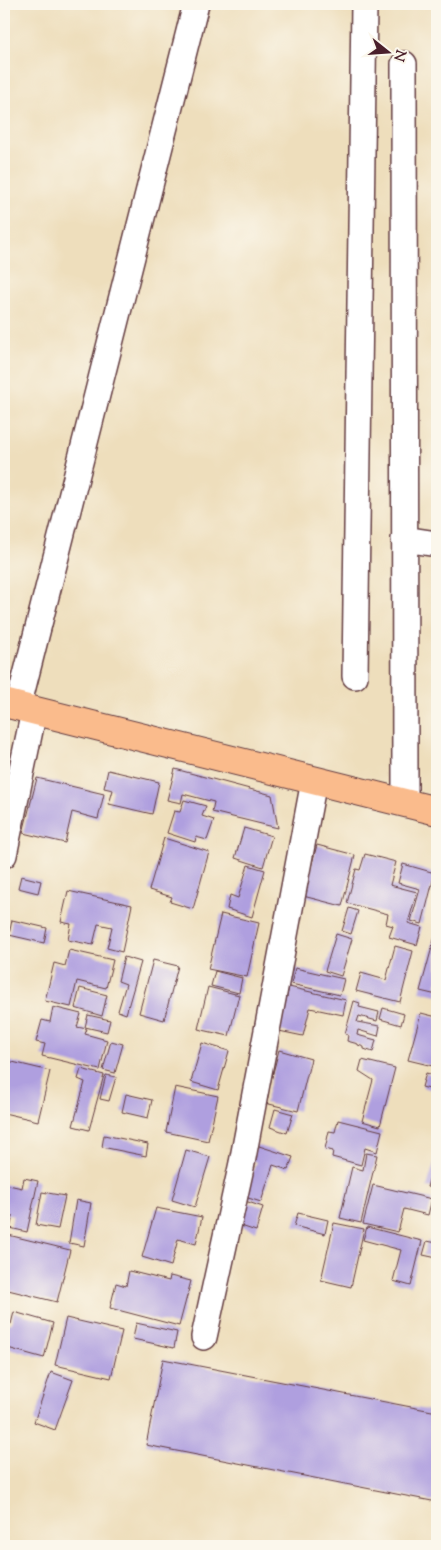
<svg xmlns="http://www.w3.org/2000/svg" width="441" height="1550" font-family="'Sorts Mill Goudy',serif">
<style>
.building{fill:#af9fdf}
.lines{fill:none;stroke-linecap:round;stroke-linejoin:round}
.minor-casing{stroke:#633c41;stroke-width:28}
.primary-casing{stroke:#633c41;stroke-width:30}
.minor{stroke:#fff;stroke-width:25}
.primary{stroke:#fabb8c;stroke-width:28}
</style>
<rect width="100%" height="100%" fill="#fbf7ec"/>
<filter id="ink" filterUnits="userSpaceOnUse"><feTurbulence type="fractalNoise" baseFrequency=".02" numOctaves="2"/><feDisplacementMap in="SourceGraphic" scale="10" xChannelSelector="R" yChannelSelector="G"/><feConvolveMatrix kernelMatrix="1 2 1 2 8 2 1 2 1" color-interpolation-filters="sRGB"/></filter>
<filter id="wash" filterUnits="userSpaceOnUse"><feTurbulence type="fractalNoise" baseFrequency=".0096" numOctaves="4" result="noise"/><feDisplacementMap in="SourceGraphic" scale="20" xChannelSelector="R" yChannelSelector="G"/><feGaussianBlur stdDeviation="1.12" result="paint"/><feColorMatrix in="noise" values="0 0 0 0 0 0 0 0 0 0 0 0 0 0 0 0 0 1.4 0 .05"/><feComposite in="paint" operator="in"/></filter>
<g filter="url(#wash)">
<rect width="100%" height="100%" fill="#eedebc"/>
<g id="blocks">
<path class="building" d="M175,769L272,795L278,828L212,812L214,802L183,794L181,803L167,800Z
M108,770L159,782L152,814L109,804L113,790L104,788Z
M37,778L104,794L98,819L72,812L65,843L23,833Z
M184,800L206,806L202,816L214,820L207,840L196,837L195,842L167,833L174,811L180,812Z
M244,828L272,836L263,867L235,858Z
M164,838L209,852L193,909L170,902L172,897L149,890Z
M317,845L355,855L342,906L303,896Z
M365,854L396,862L390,885L417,892L408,923L422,927L417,945L389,937L393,926L386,924L388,914L347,903L356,869L360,870Z
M403,864L435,873L422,924L411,921L420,889L398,883Z
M248,865L265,870L252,917L227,909L230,895L238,898Z
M21,876L41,881L38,893L18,888Z
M68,891L132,905L122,952L107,948L112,927L98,924L93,945L68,940L71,924L61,922Z
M349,908L358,911L351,934L342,931Z
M221,914L259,923L247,977L208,969Z
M12,920L47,928L44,943L9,935Z
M437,929V995L420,991Z
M336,934L352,939L341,976L325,971Z
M395,946L413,951L400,1002L356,991L361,973L386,980Z
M69,950L113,960L106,988L77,981L71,1007L45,1001L54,963L65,966Z
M124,957L141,962L126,1014L118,1011L126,984L118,981Z
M153,960L178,966L164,1020L139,1013Z
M295,968L344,979L340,995L291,984Z
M215,971L242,978L239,993L211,986Z
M208,987L239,995L229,1036L198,1029Z
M289,987L346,1000L343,1015L310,1008L303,1036L279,1031Z
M80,988L107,995L102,1016L75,1008Z
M354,1001L360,1003L359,1007L379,1012L377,1021L359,1016L357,1022L380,1026L378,1036L358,1030L357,1035L376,1040L373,1052L364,1049V1047L358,1045V1044L347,1041L348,1035L345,1034Z
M53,1007L81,1014L77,1027L87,1029L85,1034L107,1040L100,1070L42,1056L45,1044L36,1042L42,1020L50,1022Z
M383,1008L404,1014L401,1025L380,1019Z
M421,1013L437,1017V1067L408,1060Z
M88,1015L110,1020L107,1032L85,1027Z
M111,1041L123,1044L115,1073L103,1070Z
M202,1043L229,1051L218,1090L191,1082Z
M279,1050L311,1059L298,1111L265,1103Z
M4,1060L50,1071L38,1121L4,1113Z
M362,1060L395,1068L380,1126L362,1121L373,1080L359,1071Z
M81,1069L104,1075L89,1130L73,1126L85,1082L78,1079Z
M426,1073L437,1076V1091L422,1087Z
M106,1075L116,1077L109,1101L100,1099Z
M175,1087L218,1096L208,1141L166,1132Z
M126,1094L152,1100L148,1118L122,1112Z
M275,1109L293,1114L287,1133L270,1127Z
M338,1120L382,1131L377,1152L365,1148L361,1165L332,1157L333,1151L325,1149L329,1131L335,1132Z
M104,1135L148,1144L146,1156L102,1147Z
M256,1145L293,1157L288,1170L273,1165L261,1202L245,1197L256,1162L251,1160Z
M186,1150L210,1157L195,1207L172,1200Z
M366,1153L377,1155L361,1223L340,1218L352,1167L363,1170Z
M437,1153V1189L427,1187Z
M24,1178L38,1181L27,1232L10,1228L13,1216L4,1214V1184L22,1188Z
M373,1185L432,1199L428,1215L404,1209L398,1232L363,1224Z
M42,1192L65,1196L58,1229L36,1225Z
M76,1200L91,1203L84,1246L69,1243Z
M245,1201L263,1207L256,1231L238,1225Z
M156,1208L202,1217L196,1244L178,1239L171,1266L142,1257Z
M298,1213L328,1220L325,1234L294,1226Z
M334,1223L364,1229L351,1287L321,1280Z
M367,1227L422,1241L411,1286L393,1281L401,1250L363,1240Z
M4,1234L70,1250L57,1302L4,1289Z
M427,1241L437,1243V1258L423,1255Z
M129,1271L169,1281L170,1276L191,1281L179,1326L110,1308L116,1283L126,1286Z
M14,1312L53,1323L44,1358L4,1347V1322L11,1324Z
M66,1318L122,1331L111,1378L55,1365Z
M136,1323L177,1332L174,1348L133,1339Z
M163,1359L437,1412V1502L146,1445Z
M51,1372L73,1380L55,1430L34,1422Z"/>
</g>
</g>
<g filter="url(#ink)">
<use href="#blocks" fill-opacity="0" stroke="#633c41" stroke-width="1"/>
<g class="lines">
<defs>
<path id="minor" d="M404,64L405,803
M404,539L437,544
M355,676L364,4
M18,707L196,4
M4,855L34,711
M204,1337L242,1163L314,781"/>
<path id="primary" d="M4,703L437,811"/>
</defs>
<use href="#minor" class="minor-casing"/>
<use href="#primary" class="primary-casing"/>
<use href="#minor" class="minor"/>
<use href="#primary" class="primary"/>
</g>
</g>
<rect width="441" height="1550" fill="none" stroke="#fbf7ec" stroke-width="20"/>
<g transform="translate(388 52) rotate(107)" stroke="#fbf7ec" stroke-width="4" paint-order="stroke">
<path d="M0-4L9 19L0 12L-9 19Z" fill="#4a1f2b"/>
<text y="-8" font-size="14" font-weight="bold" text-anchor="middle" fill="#4a1f2b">N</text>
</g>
</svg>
